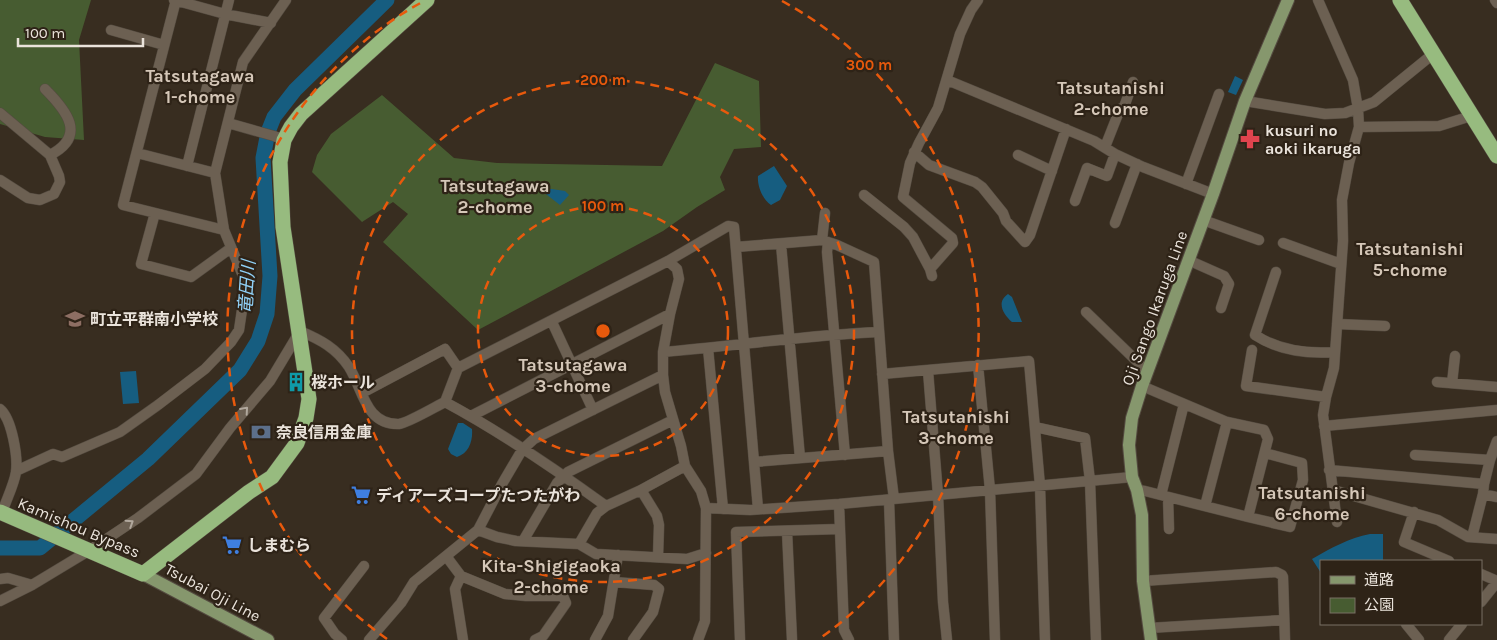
<svg xmlns="http://www.w3.org/2000/svg" width="1497" height="640" font-family="Karla,'Noto Sans JP',sans-serif">
<style>
.green{fill:#475c31}
.water{fill:#165d80}
.lines{fill:none;stroke-linecap:round;stroke-linejoin:round}
.river{stroke:#165d80;stroke-width:15}
.minor-casing{stroke:#544b40;stroke-width:11}
.major-casing{stroke:#544b40;stroke-width:14}
.highway-casing{stroke:#544b40;stroke-width:16}
.minor{stroke:#6c6052;stroke-width:10}
.major{stroke:#86976d;stroke-width:12}
.highway{stroke:#97bb7f;stroke-width:15}
.oneway{stroke:#b1a89d}
.ring{fill:none;stroke:#e8590c;stroke-width:2.5;stroke-dasharray:9 6}
.labels{text-anchor:middle;stroke-width:4.5;stroke-linejoin:round;paint-order:stroke}
.poi-label{font-size:16px;font-weight:bold;fill:#eae3db;stroke:#2e2317;text-anchor:start}
.street-label{font-size:16px;fill:#eae3db;stroke:#2e2317}
.neighbourhood-label{font-size:18px;font-weight:bold;fill:#d5c7b8;stroke:#2e2317}
.water-label{font-size:18px;font-style:italic;fill:#90d0f6;stroke:#2e2317}
.centre{fill:#e8590c;stroke:#2e2317;stroke-width:2.5}
.ring-label{font-size:15px;text-anchor:middle;font-weight:bold;fill:#e8590c;stroke:#2e2317;stroke-width:4.5;stroke-linejoin:round;paint-order:stroke}
</style>
<rect width="100%" height="100%" fill="#382d20"/>
<path class="green" d="M0,0H91L79,40L84,140L45,137L0,124Z
M715,63L759,81L761,147L734,149L720,177L725,190L697,207L663,231L478,330L383,242L408,214L393,202L362,222L312,172L317,155L331,134L382,95L454,158L497,163L662,166Z"/>
<path class="water" d="M1235,76L1243,80L1236,95L1228,92Z
M774,166L787,186L780,200L771,205C763,200 757,186 758,176Z
M545,188L565,191L569,195L560,205L542,191Z
M1008,294L1012,297L1022,322H1012C1003,314 996,302 1008,294Z
M136,371L139,403L123,404L120,372Z
M458,423H463L472,429C473,441 469,453 457,457L451,454L448,449Z
M1370,534H1383V561H1321V573L1312,559C1331,548 1349,538 1370,534Z"/>
<g class="lines">
<path class="river" d="M0,548H40L148,459L240,370L258,341L267,314L270,276L263,158L268,132L274,117L295,90L387,0"/>
<defs>
<path id="minor" d="M174,0L225,14L271,23
M176,0L123,205L224,230L215,173L243,62L286,0
M1318,0L1353,80L1358,109L1359,127L1349,163L1342,200L1343,241L1334,368L1326,397L1323,415L1337,522
M1495,0L1497,3
M111,30L164,45
M947,80L1094,141L1115,154L1143,167L1213,194
M45,89C67,111 87,136 50,155
M1245,101L1325,114L1345,113L1374,102L1433,54
M0,113L50,155L59,176L60,182L54,194L40,200L28,198L0,180
M228,123L274,136L284,140
M1359,127L1439,126L1471,116
M1105,147L1120,109L1124,107L1133,82
M914,152L929,165L975,182L982,187L1003,213L1006,221L1025,242L1030,235L1066,129
M137,153L215,173
M1018,155L1052,171
M187,166L229,0
M1186,184L1219,94
M864,195L904,227L913,237L930,269L932,276
M1075,201L1087,168L1107,176L1115,154
M155,213L141,264L191,277L231,248
M1203,220L1259,240
M1115,223L1137,164
M822,240L825,213
M828,242L827,252L845,455
M1283,243L1341,264
M781,244L800,458
M736,247L822,240L837,245L874,262L888,451L894,499
M1188,260L1224,276L1229,284L1221,308
M668,261L677,269L679,279L670,314L663,352V375L665,392L681,446L685,466L701,491L706,508L705,621L698,640
M930,269L953,243L952,238L903,197L910,163L919,143L938,108L960,34L971,10L978,0
M1276,272L1255,335C1278,350 1308,354 1335,352
M1086,312L1147,371
M552,322L593,410
M1337,324L1385,326
M708,348L723,509
M1252,350L1246,386L1326,397
M663,352C735,346 806,335 879,332
M978,365L990,490L995,640
M928,371L938,495L943,602L947,640
M882,374L1029,361L1040,486L1045,640
M1437,382L1497,387
M1452,383L1455,356
M362,393L445,349L458,368
M445,402L458,368L668,261L728,226L734,227L758,509
M0,409C12,419 18,457 16,472C14,485 6,500 2,513
M471,416L670,314
M1324,426L1497,410
M1035,427L1085,438L1090,481L1096,640
M1415,455L1490,460
M754,462L888,451
M1329,470L1484,484
M16,471L53,454L62,457L120,432L158,405L205,369L231,342L239,330L246,283L224,230
M641,490L657,516L659,525L658,557
M1137,490L1145,491L1248,517L1268,439L1264,430L1227,422L1142,386
M1333,490L1438,520L1468,537L1497,539
M1483,494L1497,497
M1161,495L1184,404
M1168,497L1169,529
M889,500L894,640
M839,504L844,630L849,640
M1205,506L1227,422
M706,508L750,510L839,504L1132,477
M1414,512L1404,542L1449,561
M1248,517L1290,527L1303,480L1302,463L1265,453
M478,530L497,537L516,541L579,544L596,554L687,559L706,553
M787,531L792,640
M1472,537L1483,494L1484,484L1490,460L1497,441
M523,541L557,483L568,472L673,420
M579,544L597,513L606,506
M1481,574L1497,581
M461,576L446,556L478,530L502,484L522,450L534,439L663,375
M0,579L8,578L32,585
M1143,581L1276,572L1282,575L1283,577L1285,640
M614,582L654,585L659,589L653,612L633,640
M0,601L32,585L90,550L138,518L196,474L230,428L270,381L300,331C321,340 336,348 349,367C363,389 365,425 399,424C408,423 435,407 445,402C501,432 555,469 606,506L641,490L685,466
M1481,602L1497,582
M1406,624L1419,640
M1149,628L1284,620
M342,640L335,634L324,618L364,566
M369,640L401,603L414,582L446,556
M463,640L455,589L461,576L505,594L526,596H563L566,603L543,636L535,640
M595,640L608,616L618,555
M740,640L736,532L840,529
M1449,640L1462,624"/>
<path id="major" d="M143,574L268,640
M1151,640L1143,581L1142,515L1137,490L1132,477L1129,445L1132,418L1142,386L1213,194L1245,101L1288,0"/>
<path id="highway" d="M1400,0L1497,156
M0,512L143,574L249,492L272,477L297,443L306,418L309,399L283,227L280,162L284,140L291,127L301,114L427,0"/>
</defs>
<use href="#minor" class="minor-casing"/>
<use href="#major" class="major-casing"/>
<use href="#highway" class="highway-casing"/>
<use href="#minor" class="minor"/>
<use href="#major" class="major"/>
<use href="#highway" class="highway"/>
</g>
<defs><path id="oneway-chevron" d="M-2-3.5L2.5 0L-2 3.5" fill="none" stroke-width="1.6" stroke-linecap="round" stroke-linejoin="round" transform="scale(1.25)"/></defs>
<g class="oneway">
<use href="#oneway-chevron" transform="translate(245 410) rotate(-49)"/>
<use href="#oneway-chevron" transform="translate(130 523) rotate(-33)"/>
</g>
<g class="ring">
<circle cx="603" cy="331" r="125"/>
<circle cx="603" cy="331" r="251"/>
<path d="M387 639A376 376 0 0 1 424 1M782 1A376 376 0 0 1 819 639"/>
</g>
<defs>
<symbol id="pharmacy-bare" viewBox="-9 -9 18 18"><path d="M-2-6h4v4h4v4h-4v4h-4v-4h-4v-4h4Z" fill="#e0444e" stroke="#2e2317" stroke-width="2.5" paint-order="stroke"/></symbol>
<symbol id="school-bare" viewBox="-9 -9 18 18"><path d="M0-5L7-2L0 1L-7-2ZM-4 1L0 2.5L4 1V4Q0 6-4 4Z" fill="#8d6e63" stroke="#2e2317" stroke-width="2.5" paint-order="stroke"/></symbol>
<symbol id="building-bare" viewBox="-9 -9 18 18"><path d="M-4-6H4V6H1V3H-1V6H-4ZM-2.5-4.3h1.7v1.8h-1.7ZM.8-4.3h1.7v1.8H.8ZM-2.5-1h1.7V.8h-1.7ZM.8-1h1.7V.8H.8Z" fill="#0f9aa8" stroke="#2e2317" stroke-width="2.5" paint-order="stroke"/></symbol>
<symbol id="bank-bare" viewBox="-9 -9 18 18"><path d="M-6-4H6V4H-6ZM0-2.3a2.3 2.3 0 1 0 0 4.6a2.3 2.3 0 1 0 0-4.6Z" fill="#5c6f8a" stroke="#2e2317" stroke-width="2.5" paint-order="stroke"/></symbol>
<symbol id="supermarket-bare" viewBox="-9 -9 18 18"><path d="M-6-5.5h2.5l.6 2H6L4.5 2H-2.5L-4.4-4H-6ZM-1.5 3.2a1.3 1.3 0 1 0 .1 0ZM3 3.2a1.3 1.3 0 1 0 .1 0Z" fill="#3f7fe0" stroke="#2e2317" stroke-width="2.5" paint-order="stroke"/></symbol>
</defs>
<g fill-rule="evenodd">
<use href="#pharmacy-bare" x="1236" y="125" width="28" height="28"/>
<use href="#school-bare" x="61" y="305" width="28" height="28"/>
<use href="#building-bare" x="282" y="368" width="28" height="28"/>
<use href="#bank-bare" x="247" y="418" width="28" height="28"/>
<use href="#supermarket-bare" x="347" y="481" width="28" height="28"/>
<use href="#supermarket-bare" x="218" y="531" width="28" height="28"/>
</g>
<g class="labels">
<g class="poi-label">
<text x="1265" y="136">kusuri no<tspan x="1265" dy="18">aoki ikaruga</tspan></text>
<text x="90" y="325">町立平群南小学校</text>
<text x="311" y="388">桜ホール</text>
<text x="276" y="438">奈良信用金庫</text>
<text x="376" y="501">ディアーズコープたつたがわ</text>
<text x="247" y="551">しまむら</text>
</g>
<g class="street-label">
<text transform="translate(1154 308) rotate(-70)" y="6">Oji Sango Ikaruga Line</text>
<text transform="translate(79 527) rotate(23)" y="6">Kamishou Bypass</text>
<text transform="translate(213 592) rotate(28)" y="6">Tsubai Oji Line</text>
</g>
<g class="neighbourhood-label">
<text x="200" y="82">Tatsutagawa<tspan x="200" dy="21">1-chome</tspan></text>
<text x="1111" y="94">Tatsutanishi<tspan x="1111" dy="21">2-chome</tspan></text>
<text x="495" y="192">Tatsutagawa<tspan x="495" dy="21">2-chome</tspan></text>
<text x="1410" y="255">Tatsutanishi<tspan x="1410" dy="21">5-chome</tspan></text>
<text x="573" y="371">Tatsutagawa<tspan x="573" dy="21">3-chome</tspan></text>
<text x="956" y="423">Tatsutanishi<tspan x="956" dy="21">3-chome</tspan></text>
<text x="1312" y="499">Tatsutanishi<tspan x="1312" dy="21">6-chome</tspan></text>
<text x="551" y="572">Kita-Shigigaoka<tspan x="551" dy="21">2-chome</tspan></text>
</g>
<g class="water-label">
<text transform="translate(247 287) rotate(-86)" y="6">竜田川</text>
</g>
</g>
<circle cx="603" cy="331" r="8" class="centre"/>
<g class="ring-label">
<text x="869" y="70">300 m</text>
<text x="603" y="85">200 m</text>
<text x="603" y="211">100 m</text>
</g>
<rect x="1320" y="560" width="162" height="65" fill="#2e2317" stroke="#797065"/>
<rect x="1330" y="576" width="25" height="8" fill="#86976d" stroke="#797065"/>
<text x="1364" y="585" font-size="15" fill="#eae3db">道路</text>
<rect x="1330" y="598" width="25" height="15" fill="#475c31" stroke="#797065"/>
<text x="1364" y="610" font-size="15" fill="#eae3db">公園</text>
<path d="M18 38v8h125v-8" fill="none" stroke="#eae3db" stroke-width="2.5"/>
<text x="25" y="38" font-size="15" fill="#eae3db" stroke="#2e2317" stroke-width="4" paint-order="stroke">100 m</text>
</svg>
